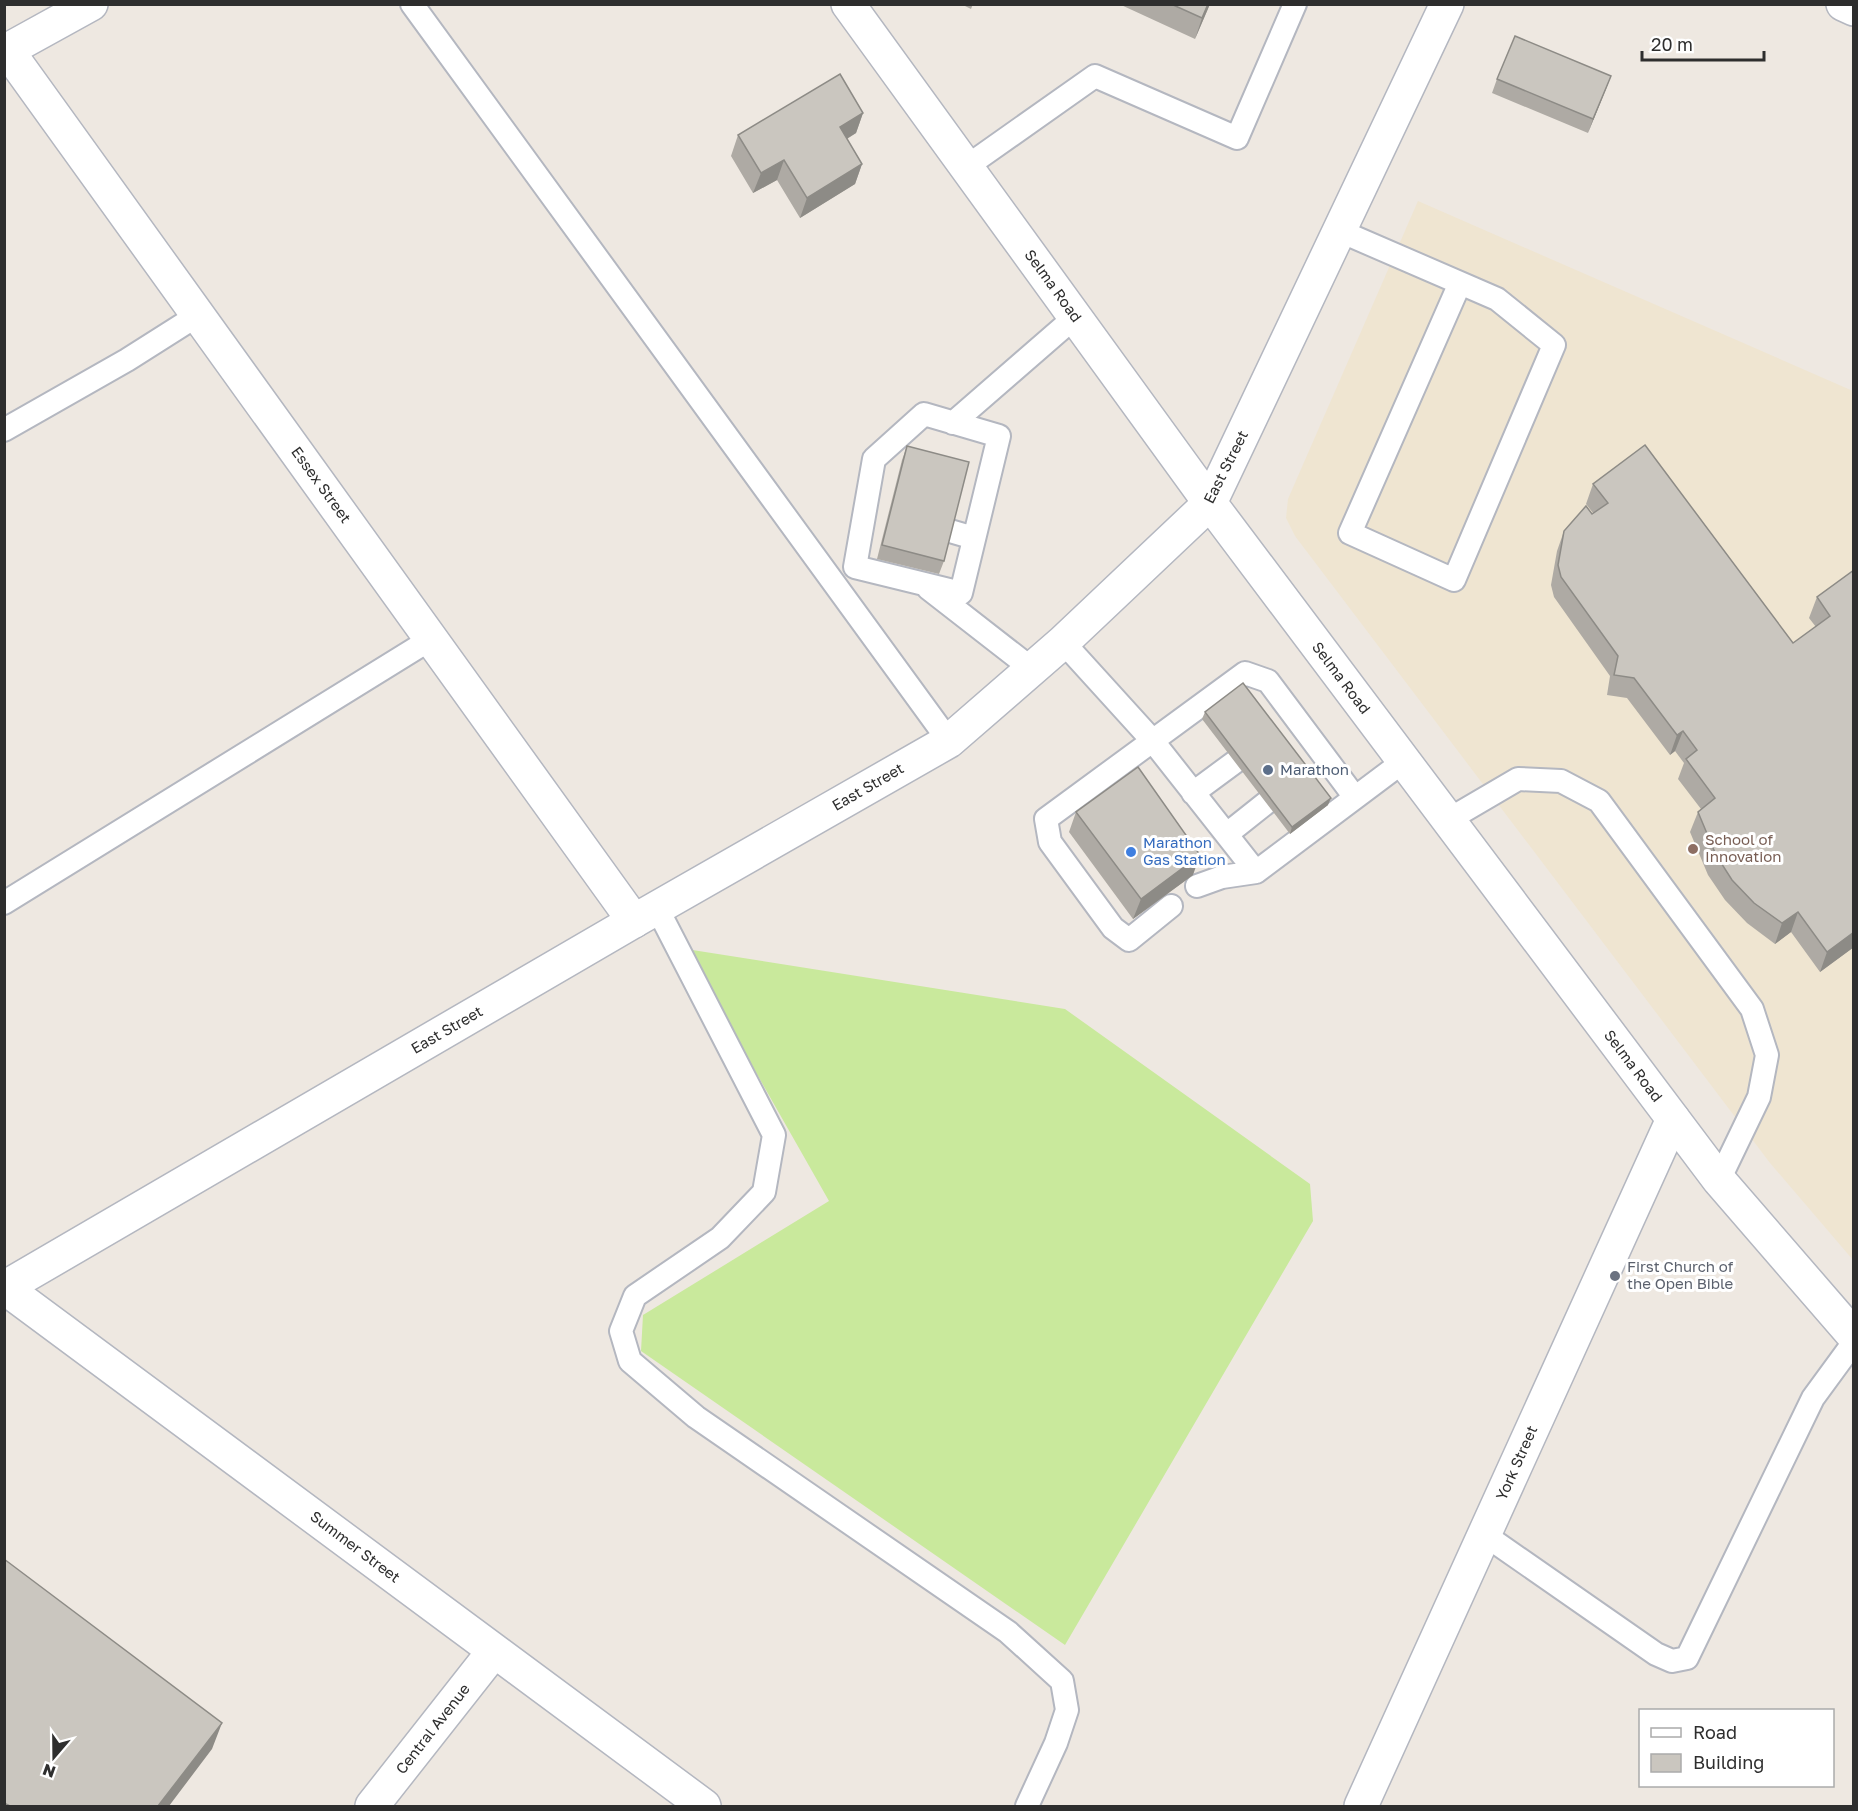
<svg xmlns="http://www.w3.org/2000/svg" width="1858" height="1811" font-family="'Golos Text',sans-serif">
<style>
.education{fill:#efe5d1}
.pitch{fill:#c9e99c}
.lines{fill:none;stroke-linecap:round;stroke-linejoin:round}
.lane-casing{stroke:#b4b7c0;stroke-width:26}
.street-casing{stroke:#b4b7c0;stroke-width:36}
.secondary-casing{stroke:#b4b7c0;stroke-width:36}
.lane{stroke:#fff;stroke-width:22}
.street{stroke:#fff;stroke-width:33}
.secondary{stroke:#fff;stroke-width:33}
.wall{fill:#aeaaa4}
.shaded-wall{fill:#8d8b86}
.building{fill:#cac6bf;stroke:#8d8b86;stroke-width:1.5}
.service-dot{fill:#5c6f8a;stroke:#fff;stroke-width:2}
.education-dot{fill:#8d6e63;stroke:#fff;stroke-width:2}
.shop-dot{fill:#3f7fe0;stroke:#fff;stroke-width:2}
.worship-dot{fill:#6b7280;stroke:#fff;stroke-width:2}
.labels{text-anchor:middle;stroke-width:6;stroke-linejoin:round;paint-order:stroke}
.street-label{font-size:15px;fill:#2e2e2e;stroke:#fff}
.service-label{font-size:15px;fill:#4e5e75;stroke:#fff;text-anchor:start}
.education-label{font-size:15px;fill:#785e54;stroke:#fff;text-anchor:start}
.shop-label{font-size:15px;fill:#366cbe;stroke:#fff;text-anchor:start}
.worship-label{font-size:15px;fill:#5b616d;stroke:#fff;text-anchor:start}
</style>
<rect width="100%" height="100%" fill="#eee8e1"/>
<path class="education" d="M1418,201L1853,391V1260L1770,1163L1295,536L1286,518L1288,499Z"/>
<path class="pitch" d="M686,949L1065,1009L1310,1184L1313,1221L1065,1645L641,1351L643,1315L829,1201Z"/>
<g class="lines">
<defs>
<path id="lane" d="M412,4L949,741
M966,167L1095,76L1237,138L1295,4
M1340,231L1497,299L1554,345L1454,580L1350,533L1460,283
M924,414L999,436L961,593L855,567L874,459Z
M953,423L1075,317
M4,430L127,360L198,315
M950,531L974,538
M928,588L1032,669
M1063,642L1152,740L1256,872
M1193,793L1235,762
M1448,820L1518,779L1561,781L1599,801L1752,1009L1767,1055L1759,1097L1719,1180
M1227,834L1266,803
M1197,886L1222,877L1256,872L1404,761
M4,903L431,639
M1171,906L1129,940L1113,928L1050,842L1046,819L1245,673L1268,681L1354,796
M657,908L774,1135L764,1192L720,1238L635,1296L621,1331L630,1361L696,1417L1008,1632L1062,1681L1067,1710L1056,1743L1027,1806
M1485,1535L1656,1654L1672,1661L1687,1658L1813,1398L1854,1342"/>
<path id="street" d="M1843,4L1854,9
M7,50L634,921
M4,52L91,4
M5,1288L704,1806
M372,1806L494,1651
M1361,1806L1673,1119"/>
<path id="secondary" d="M848,4L1210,503L1719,1180L1854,1336
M4,1288L634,921L949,741L1063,642L1210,503L1447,4"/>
</defs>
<use href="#lane" class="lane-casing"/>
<use href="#street" class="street-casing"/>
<use href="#secondary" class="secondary-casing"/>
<use href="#lane" class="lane"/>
<use href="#street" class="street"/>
<use href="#secondary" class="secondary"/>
</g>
<path class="wall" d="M961,4H973L971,9Z
M1119,4H1210L1195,39Z
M1611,76L1588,133L1492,93L1497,79Z
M863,113L856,133L847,139L862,164L855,184L800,218L777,180L753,193L731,156L738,135Z
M907,446L944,561L939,574L877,559L902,460Z
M1593,484L1793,643L1816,627L1809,618L1817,597L1854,570V947L1820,972L1791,932L1775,944L1747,923L1725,900L1708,875L1690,832L1698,812L1701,809L1678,779L1684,763L1675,751L1670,755L1627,698L1607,695L1610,676L1554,597L1551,585L1557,551L1564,531L1593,513L1586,504Z
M1205,712L1328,805L1290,834L1202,719Z
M1076,812L1193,875L1133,919L1069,832Z"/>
<path class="shaded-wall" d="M1208,4H1210L1195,39L1202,18Z
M1611,76L1606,89L1588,133L1593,119Z
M863,113L856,133L833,147L840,127Z
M784,160L777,180L753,193L761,173Z
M862,164L855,184L800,218L807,198Z
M1683,731L1675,751L1670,755L1677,735Z
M1331,798L1328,805L1290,834L1292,827Z
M1200,855L1193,875L1133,919L1141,899Z
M1798,912L1791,932L1775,944L1782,923Z
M1854,932V947L1820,972L1827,952Z
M222,1723L212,1749L169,1806H158Z"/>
<path class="building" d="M1171,4H1208L1202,18Z
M1515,36L1611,76L1593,119L1497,79Z
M840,74L863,113L840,127L862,164L807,198L784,160L761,173L738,135Z
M1645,445L1793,643L1830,616L1817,597L1854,570V932L1827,952L1798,912L1782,923L1754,903L1732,880L1716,855L1698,812L1715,798L1686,759L1697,750L1683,731L1677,735L1634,678L1614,675L1618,656L1561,577L1558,565L1564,531L1586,506L1592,514L1608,503L1593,484Z
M907,446L969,462L944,561L882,545Z
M1243,683L1331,798L1292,827L1205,712Z
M1138,767L1200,855L1141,899L1076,812Z
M4,1559L222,1723L158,1806H10L4,1803Z"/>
<circle class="service-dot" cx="1268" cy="770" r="6"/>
<circle class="education-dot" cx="1693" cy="849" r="6"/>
<circle class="shop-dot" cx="1131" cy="852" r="6"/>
<circle class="worship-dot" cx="1615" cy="1276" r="6"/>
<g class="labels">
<g class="street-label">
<text transform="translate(1053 286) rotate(54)" y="5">Selma Road</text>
<text transform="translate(1226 467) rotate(-63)" y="5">East Street</text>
<text transform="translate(321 485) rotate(54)" y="5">Essex Street</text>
<text transform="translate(1341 678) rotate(53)" y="5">Selma Road</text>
<text transform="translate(868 787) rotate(-30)" y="5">East Street</text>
<text transform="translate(447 1030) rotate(-30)" y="5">East Street</text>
<text transform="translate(1633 1066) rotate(53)" y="5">Selma Road</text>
<text transform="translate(1517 1463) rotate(-66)" y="5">York Street</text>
<text transform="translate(355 1547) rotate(37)" y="5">Summer Street</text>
<text transform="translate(433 1729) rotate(-52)" y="5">Central Avenue</text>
</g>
<g class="service-label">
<text x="1280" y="775">Marathon</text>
</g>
<g class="education-label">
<text x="1705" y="845">School of<tspan x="1705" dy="17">Innovation</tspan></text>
</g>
<g class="shop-label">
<text x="1143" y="848">Marathon<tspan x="1143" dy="17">Gas Station</tspan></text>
</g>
<g class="worship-label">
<text x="1627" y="1272">First Church of<tspan x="1627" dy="17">the Open Bible</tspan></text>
</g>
</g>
<rect width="1858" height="1811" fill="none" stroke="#2e2e2e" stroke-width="12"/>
<rect x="1639" y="1709" width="195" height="78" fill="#ffffff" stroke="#ababab" stroke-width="1.5"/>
<rect x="1651" y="1728" width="30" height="9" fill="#ffffff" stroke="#ababab" stroke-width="1.5"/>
<text x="1693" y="1739" font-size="18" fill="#2e2e2e">Road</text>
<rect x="1651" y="1754" width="30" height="18" fill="#cac6bf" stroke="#ababab" stroke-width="1.5"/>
<text x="1693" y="1769" font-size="18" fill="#2e2e2e">Building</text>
<g transform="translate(54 1757) rotate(200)" stroke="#ffffff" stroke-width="4.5" paint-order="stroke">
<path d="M0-4.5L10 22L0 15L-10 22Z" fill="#2e2e2e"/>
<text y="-9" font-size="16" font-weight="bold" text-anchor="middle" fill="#2e2e2e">N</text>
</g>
<path d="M1642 51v9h122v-9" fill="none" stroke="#2e2e2e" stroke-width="3"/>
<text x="1651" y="51" font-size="18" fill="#2e2e2e" stroke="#ffffff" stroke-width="4.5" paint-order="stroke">20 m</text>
</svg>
